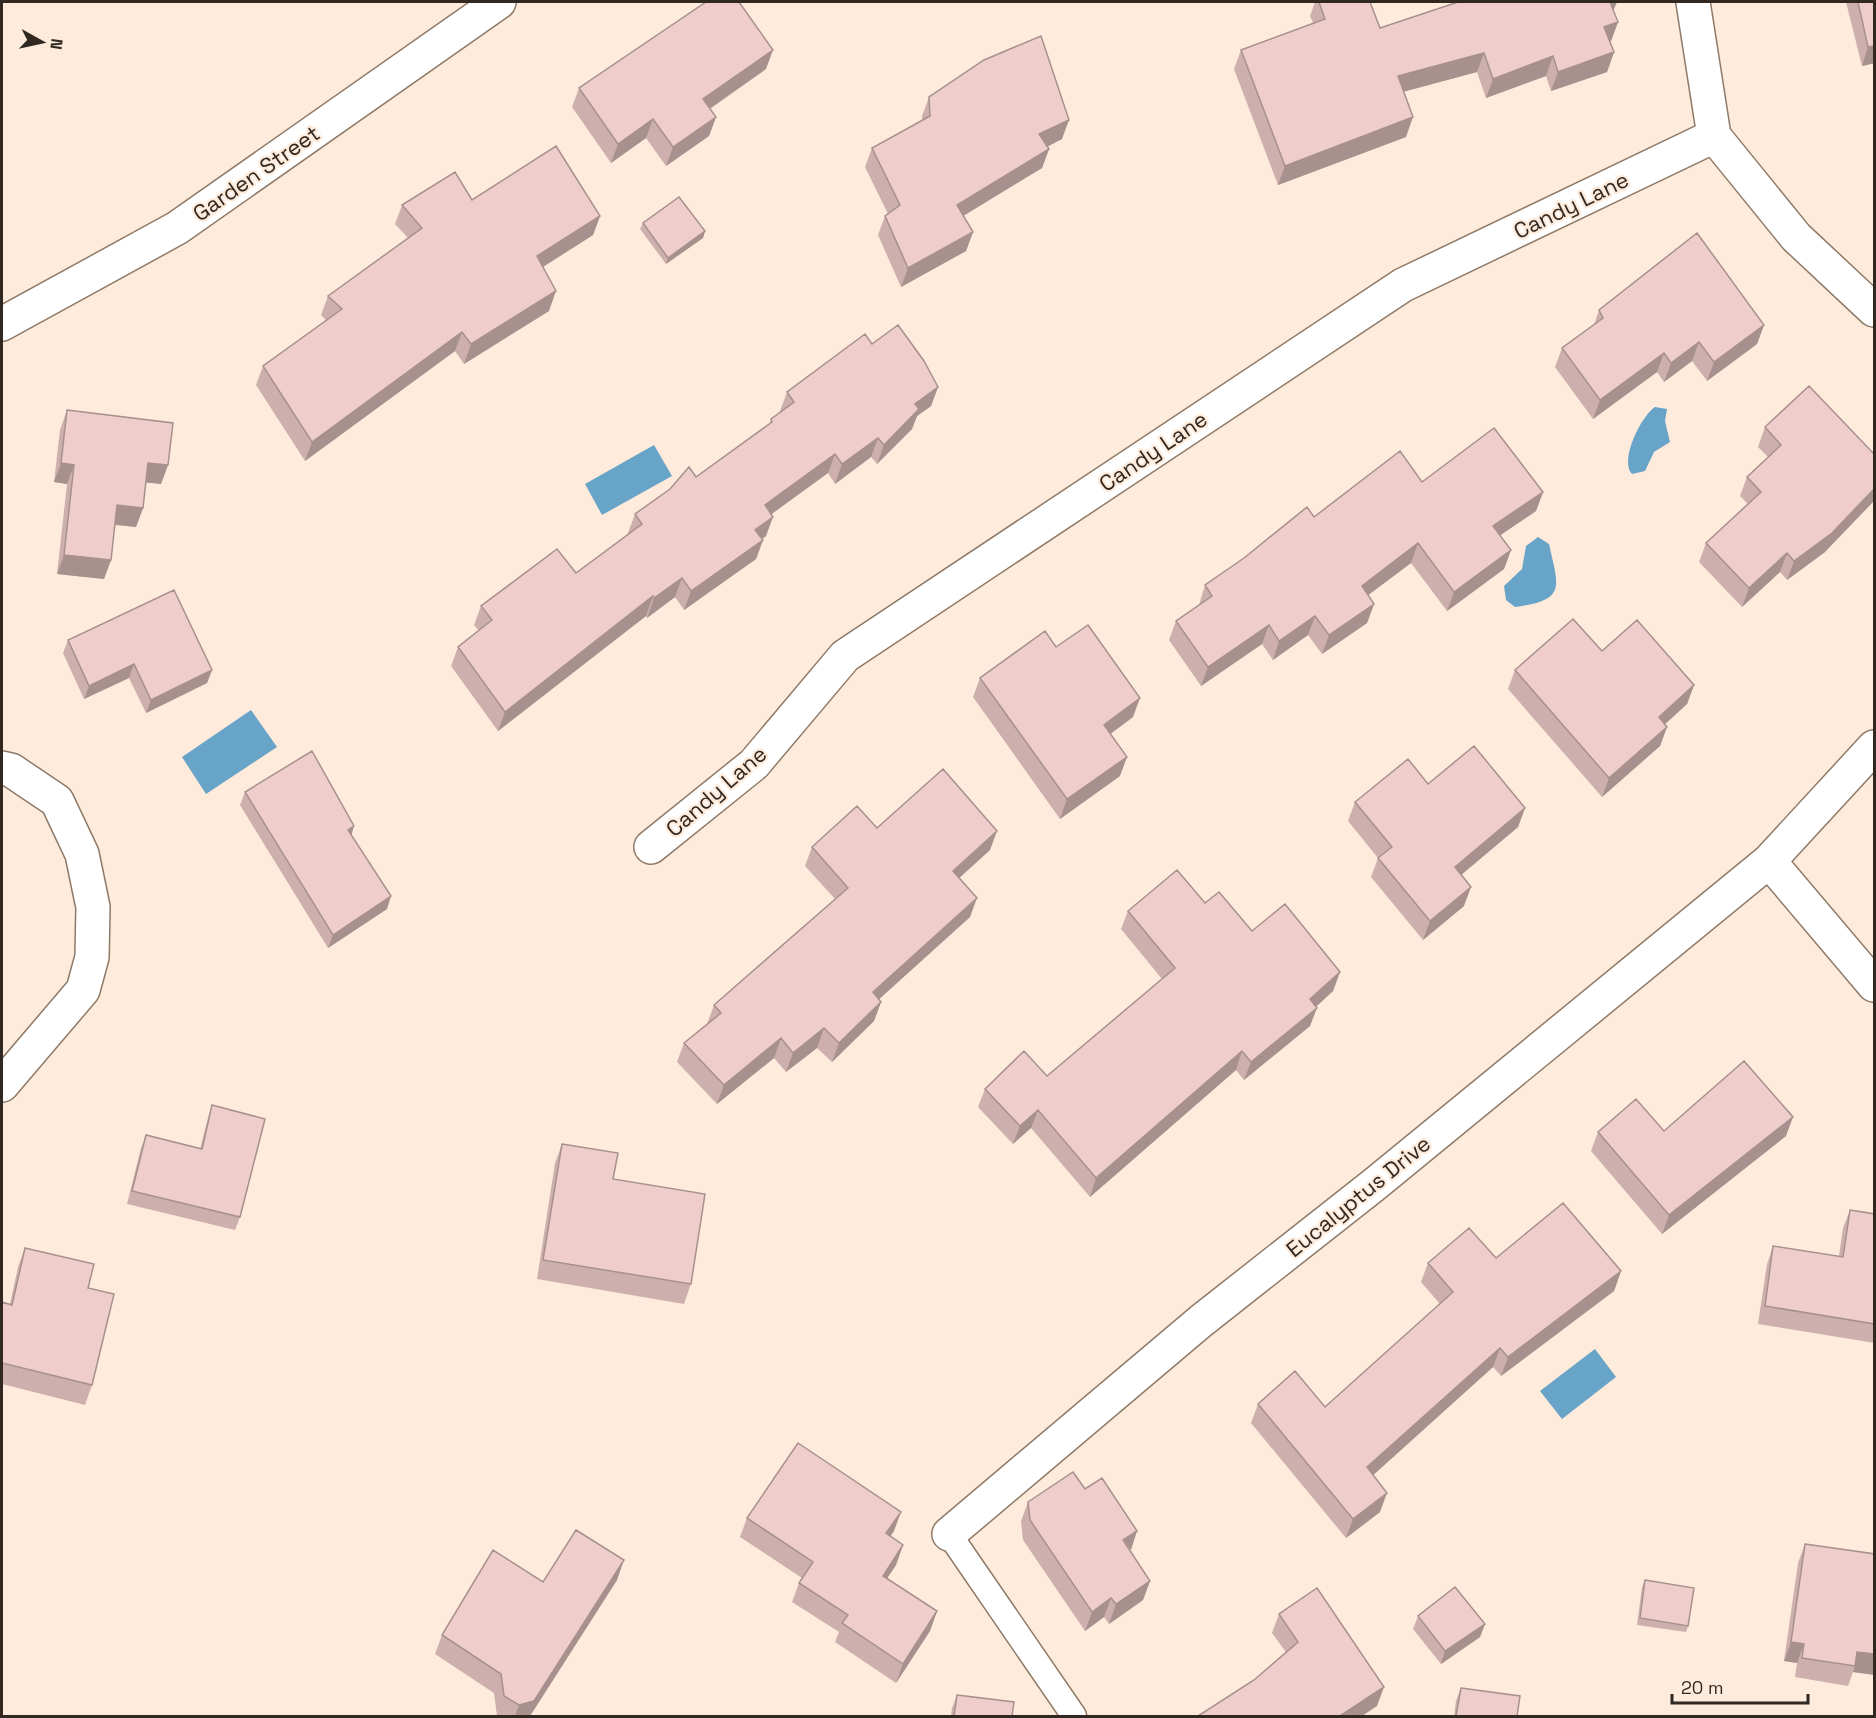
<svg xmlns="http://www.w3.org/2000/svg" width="1876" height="1718" font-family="'Space Grotesk',sans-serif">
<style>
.water{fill:#68a3c8}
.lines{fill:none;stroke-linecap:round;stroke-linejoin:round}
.lane-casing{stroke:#8f7a68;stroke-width:27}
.street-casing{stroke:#8f7a68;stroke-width:36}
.secondary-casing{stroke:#8f7a68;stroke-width:36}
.lane{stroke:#fff;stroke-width:24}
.street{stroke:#fff;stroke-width:33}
.secondary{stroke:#fff;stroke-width:33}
.wall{fill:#cdb0ae}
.shaded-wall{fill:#a7908d}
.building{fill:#eecdca;stroke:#a7908d;stroke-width:1.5}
.labels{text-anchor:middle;stroke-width:4.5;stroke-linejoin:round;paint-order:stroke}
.street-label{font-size:22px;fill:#312821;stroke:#feebdb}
</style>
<rect width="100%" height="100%" fill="#feebdb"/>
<path class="water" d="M1655,407L1667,409L1665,421L1670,442L1654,452L1645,471L1632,474C1619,461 1641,416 1655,407Z
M654,445L672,476L602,515L585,484Z
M1538,537L1549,544C1558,586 1568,600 1515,607L1506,600L1504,586L1522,569L1526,546Z
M251,710L277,747L206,794L182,757Z
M1595,1349L1616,1377L1562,1419L1540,1391Z"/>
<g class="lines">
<defs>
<path id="lane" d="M949,1534L1074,1716"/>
<path id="street" d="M1693,2L1714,136L1796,237L1874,310
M2,768L11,770L57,801L82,854L93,907L92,957L83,990L2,1085
M651,847L754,764L845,656L1403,285L1714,136
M1769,861L1874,985
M949,1534L1201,1321L1375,1184L1769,861L1874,747"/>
<path id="secondary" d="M2,324L177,228L499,2"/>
</defs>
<use href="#lane" class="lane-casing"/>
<use href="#street" class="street-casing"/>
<use href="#secondary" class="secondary-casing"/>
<use href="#lane" class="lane"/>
<use href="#street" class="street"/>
<use href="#secondary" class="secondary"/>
</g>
<path class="wall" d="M1315,2H1370L1380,28L1614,9L1613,10L1618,22L1611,41H1610L1614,52L1607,72L1551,91L1546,76L1486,98L1477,72L1403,92L1406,137L1278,185L1234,69L1241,50L1313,23L1310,16Z
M1846,2H1875V63L1862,66Z
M766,69L710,109L716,117L709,136L666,166L646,138L611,163L572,107L579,88Z
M929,97L1062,139L1047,147L1049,149L1042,168L963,216L973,232L966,251L901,287L878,235L885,216L888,214L865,167L872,148L922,120V116Z
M472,200L600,216L593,235L543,267L549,311L464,364L455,351L305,461L256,385L263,366L326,320L321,315L328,296L408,238L395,224L402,205Z
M643,223L705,231L703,238L666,264L640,229Z
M1599,310L1764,325L1757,344L1707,381L1692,361L1664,382L1657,372L1593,419L1555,367L1562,348L1594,325Z
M872,344L938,387L931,406L917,416L912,429L877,464L871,457L835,484L828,473L771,514L766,536L762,539L763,540L756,559L684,610L675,597L647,618L646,616L498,731L451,666L458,647L479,631L474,625L481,606L576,573L629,534L628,533L635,514L696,477L769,425L771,419L781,412L780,411L787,392Z
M1809,386L1825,552L1787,580L1780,572L1742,607L1699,562L1706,543L1748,504L1740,496L1747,477L1768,457L1758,447L1765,427Z
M67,410L168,465L161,484L146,482L143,508L136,527L115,525L111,560L104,579L57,574L67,484L54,482L60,430Z
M1422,482L1543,492L1536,511L1500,535L1511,550L1504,569L1447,611L1411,563L1368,595L1374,604L1367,623L1322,654L1308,635L1273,660L1262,644L1201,686L1169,640L1176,621L1199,605L1205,585L1314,517Z
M68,640L212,670L207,683L146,713L129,678L84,699L63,653Z
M1056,647L1133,717L1110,734L1120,776L1060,819L973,697L980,678Z
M1602,651L1694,685L1687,704L1665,724L1667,727L1660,746L1602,797L1508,689L1515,670Z
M1428,784L1525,808L1518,827L1461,875L1464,906L1423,940L1371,877L1378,858L1348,821L1355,802Z
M245,792L387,909L328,948L240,805Z
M877,828L990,850L959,878L970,917L879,999L881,1002L874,1021L832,1062L817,1048L786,1072L774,1058L717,1104L677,1062L684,1043L707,1024L714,1005L835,899L805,866L812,847Z
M1205,903L1252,931L1340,972L1333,991L1316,1006L1310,1026L1244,1080L1236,1070L1090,1197L1031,1128L1013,1144L978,1107L985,1089L1047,1076L1162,979L1121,929L1128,911Z
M212,1105L240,1217L235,1230L127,1204L141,1148L146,1135L200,1149L208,1118Z
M1664,1131L1786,1136L1662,1234L1591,1151L1598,1132Z
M562,1144L613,1179L691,1284L684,1304L537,1279L555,1163Z
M1850,1210L1875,1214V1343L1758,1324L1767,1264L1773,1246L1839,1256L1843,1228Z
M25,1248L88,1288L92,1385L85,1405L2,1384V1302L10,1304L18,1267Z
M1496,1258L1621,1271L1614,1291L1501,1376L1493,1367L1373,1475L1380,1512L1346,1538L1251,1423L1258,1404L1325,1407L1440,1304L1421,1282L1428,1263Z
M1085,1489L1130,1550L1150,1581L1143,1600L1109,1624L1104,1617L1085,1631L1023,1540L1021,1521L1028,1502Z
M747,1518L894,1531L890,1536L903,1545L896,1565L887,1578L937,1611L930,1631L896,1683L835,1642L839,1632L792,1602L799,1583L802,1578L740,1537Z
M1805,1544L1875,1554V1675L1853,1672L1848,1686L1795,1677L1797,1663L1784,1661L1798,1563Z
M617,1580L530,1716H497L494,1693L435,1654L442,1635L543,1582Z
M1645,1580L1688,1626L1686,1632L1637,1625L1642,1587Z
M1279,1614L1377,1706L1254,1680L1286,1652L1272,1633Z
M1418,1616L1485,1624L1480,1637L1441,1664L1413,1629Z
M1461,1688L1517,1716H1454L1456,1701Z
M957,1695L1012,1716H951L952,1708Z"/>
<path class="shaded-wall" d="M1605,2H1617L1614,9L1600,14Z
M1618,22L1611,41L1597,47L1604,27Z
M1875,46V63L1862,66L1868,47Z
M773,50L766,69L696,118L703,99Z
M1614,52L1607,72L1551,91L1558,72Z
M1484,53L1477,72L1391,95L1398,76Z
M1553,56L1546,76L1486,98L1493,79Z
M716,117L709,136L666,166L673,147Z
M1413,117L1406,137L1278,185L1285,166Z
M653,119L646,138L611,163L618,144Z
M1069,120L1062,139L1032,154L1039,134Z
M1049,149L1042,168L950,224L957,205Z
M600,216L593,235L530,275L537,256Z
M705,231L703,238L666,264L668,258Z
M973,232L966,251L901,287L908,268Z
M556,291L549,311L464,364L471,344Z
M1764,325L1757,344L1707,381L1714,362Z
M462,332L455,351L305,461L312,442Z
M1699,342L1692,361L1664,382L1671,363Z
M1664,353L1657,372L1593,419L1600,400Z
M938,387L931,406L917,416L912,429L877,464L884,445L915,404Z
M878,438L871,457L835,484L842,464Z
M835,454L828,473L758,524L765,505Z
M61,463L74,465L67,484L54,482Z
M148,463L168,465L161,484L141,482Z
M1875,488V500L1825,552L1787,580L1794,561Z
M1543,492L1536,511L1486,545L1493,526Z
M117,505L143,508L136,527L110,524Z
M773,517L766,536L748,549L755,530Z
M763,540L756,559L684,610L691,591Z
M1418,543L1411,563L1355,605L1362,586Z
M1511,550L1504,569L1447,611L1454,592Z
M1787,553L1780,572L1742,607L1749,588Z
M64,555L111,560L104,579L57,574Z
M682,578L675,597L647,618L654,598Z
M653,596L646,616L498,731L505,712Z
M1374,604L1367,623L1322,654L1329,635Z
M1315,616L1308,635L1273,660L1279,641Z
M1269,625L1262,644L1201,686L1208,667Z
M134,664L129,678L84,699L89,686Z
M212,670L207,683L146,713L151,700Z
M1694,685L1687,704L1652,736L1659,717Z
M1140,698L1133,717L1097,744L1104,725Z
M1667,727L1660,746L1602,797L1609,778Z
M1127,757L1120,776L1060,819L1067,799Z
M1525,808L1518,827L1448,886L1455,867Z
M354,826L350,840L348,830Z
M997,831L990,850L946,890L953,871Z
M1471,887L1464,906L1423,940L1430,921Z
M391,896L387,909L328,948L333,935Z
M977,898L970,917L866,1011L873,992Z
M1340,972L1333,991L1304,1018L1310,999Z
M881,1002L874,1021L832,1062L839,1043Z
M1317,1008L1310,1026L1244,1080L1251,1062Z
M824,1028L817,1048L786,1072L793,1053Z
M781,1038L774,1058L717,1104L724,1085Z
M1242,1051L1236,1070L1090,1197L1096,1178Z
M1038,1110L1031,1128L1013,1144L1020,1126Z
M1793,1117L1786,1136L1662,1234L1669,1215Z
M1621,1271L1614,1291L1501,1376L1508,1357Z
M1500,1348L1493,1367L1360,1487L1367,1467Z
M1387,1493L1380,1512L1346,1538L1353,1519Z
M901,1512L894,1531L879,1553L886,1533Z
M1137,1531L1131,1550L1123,1540Z
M903,1545L896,1565L876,1595L883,1576Z
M624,1560L617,1580L530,1716H515L519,1705Z
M1150,1581L1143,1600L1109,1624L1116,1604Z
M1111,1598L1104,1617L1085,1631L1092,1612Z
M937,1611L930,1631L896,1683L903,1664Z
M1485,1624L1480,1637L1441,1664L1445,1651Z
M1791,1642L1804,1644L1797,1663L1784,1661Z
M1857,1652L1875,1654V1675L1853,1672L1855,1666Z
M1384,1687L1377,1706L1362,1716H1340Z"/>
<path class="building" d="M706,2H739L773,50L703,99L716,117L673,147L653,119L618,144L579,88Z
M1319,2H1370L1380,28L1458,2H1610L1618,22L1604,27L1614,52L1558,72L1553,56L1493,79L1484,53L1398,76L1413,117L1285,166L1241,50L1325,19Z
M1858,2H1875V46L1868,47Z
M1041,36L1069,120L1039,134L1049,149L957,205L973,232L908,268L885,216L900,205L872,148L930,116L929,97L984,60Z
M556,146L600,216L537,256L556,291L471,344L462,332L312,442L263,366L342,309L328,296L422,228L402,205L455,172L472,200Z
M679,197L705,231L668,258L643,223Z
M1697,233L1764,325L1714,362L1699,342L1671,363L1664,353L1600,400L1562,348L1603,318L1599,310Z
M898,325L924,361L938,387L915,404L919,409L884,445L878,438L842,464L835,454L765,505L773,517L755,530L763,540L691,591L682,578L654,598L653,596L505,712L458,647L492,620L481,606L557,549L576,573L642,524L635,514L670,489L689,467L696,477L772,422L771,419L794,402L787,392L865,334L872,344Z
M1809,386L1875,455V488L1832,533L1794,561L1787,553L1749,588L1706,543L1761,492L1747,477L1781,445L1765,427Z
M67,410L173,423L168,465L148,463L143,508L117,505L111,560L64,555L74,465L61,463Z
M1494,428L1543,492L1493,526L1511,550L1454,592L1418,543L1362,586L1374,604L1329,635L1315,616L1279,641L1269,625L1208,667L1176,621L1212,596L1205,585L1244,558L1307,507L1314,517L1400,451L1422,482Z
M174,590L212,670L151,700L134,664L89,686L68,640Z
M1573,619L1602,651L1637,620L1694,685L1659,717L1667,727L1609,778L1515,670Z
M1088,625L1140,698L1104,725L1127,757L1067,799L980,678L1045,631L1056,647Z
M1474,746L1525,808L1455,867L1471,887L1430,921L1378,858L1392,847L1355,802L1408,759L1428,784Z
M312,751L354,826L348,830L391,896L333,935L245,792Z
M943,769L997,831L953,871L977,898L873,992L881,1002L839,1043L824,1028L793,1053L781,1038L724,1085L684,1043L721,1013L714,1005L848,888L812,847L857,806L877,828Z
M1177,870L1205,903L1219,892L1252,931L1285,904L1340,972L1310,999L1317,1008L1251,1062L1242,1051L1096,1178L1038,1110L1020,1126L985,1089L1024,1051L1047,1076L1175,968L1128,911Z
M1744,1061L1793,1117L1669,1215L1598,1132L1636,1099L1664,1131Z
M212,1105L265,1119L240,1217L132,1191L146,1135L202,1149Z
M562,1144L618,1153L613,1179L705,1194L691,1284L543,1260Z
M1563,1203L1621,1271L1508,1357L1500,1348L1367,1467L1387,1493L1353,1519L1258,1404L1295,1371L1325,1407L1453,1292L1428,1263L1469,1228L1496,1258Z
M1850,1210L1875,1214V1324L1765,1306L1773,1246L1843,1257Z
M25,1248L94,1264L88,1288L114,1294L92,1385L2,1363V1302L12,1305Z
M798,1443L901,1512L886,1533L903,1545L883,1576L937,1611L903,1664L842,1623L848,1615L799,1583L813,1562L747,1518Z
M1073,1472L1085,1489L1102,1478L1137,1531L1123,1540L1150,1581L1116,1604L1111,1598L1092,1612L1030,1520L1028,1502Z
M576,1530L624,1560L534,1701L519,1705L504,1696L501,1674L442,1635L493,1550L543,1582Z
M1805,1544L1875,1554V1654L1857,1652L1855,1666L1802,1658L1804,1644L1791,1642Z
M1645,1580L1694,1588L1688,1626L1640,1618Z
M1455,1587L1485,1624L1445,1651L1418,1616Z
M1317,1588L1384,1687L1340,1716H1198L1254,1680L1298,1642L1279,1614Z
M1461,1688L1520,1696L1517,1716H1456Z
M957,1695L1014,1702L1012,1716H954Z"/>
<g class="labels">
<g class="street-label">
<text transform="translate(256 173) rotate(-35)" y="8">Garden Street</text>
<text transform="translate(1571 205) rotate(-26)" y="8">Candy Lane</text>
<text transform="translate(1153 451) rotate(-34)" y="8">Candy Lane</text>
<text transform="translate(716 791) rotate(-41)" y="8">Candy Lane</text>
<text transform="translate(1358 1196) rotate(-39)" y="8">Eucalyptus Drive</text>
</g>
</g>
<rect width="1876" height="1718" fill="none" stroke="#312821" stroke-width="6"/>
<g transform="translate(42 42) rotate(98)" stroke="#feebdb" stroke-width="4.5" paint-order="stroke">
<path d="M0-4.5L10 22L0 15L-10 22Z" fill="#312821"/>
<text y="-9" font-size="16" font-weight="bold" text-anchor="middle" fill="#312821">N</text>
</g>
<path d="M1672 1694v9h136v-9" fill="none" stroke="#312821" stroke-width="3"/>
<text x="1681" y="1694" font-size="18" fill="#312821" stroke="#feebdb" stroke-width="4.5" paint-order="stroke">20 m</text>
</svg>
